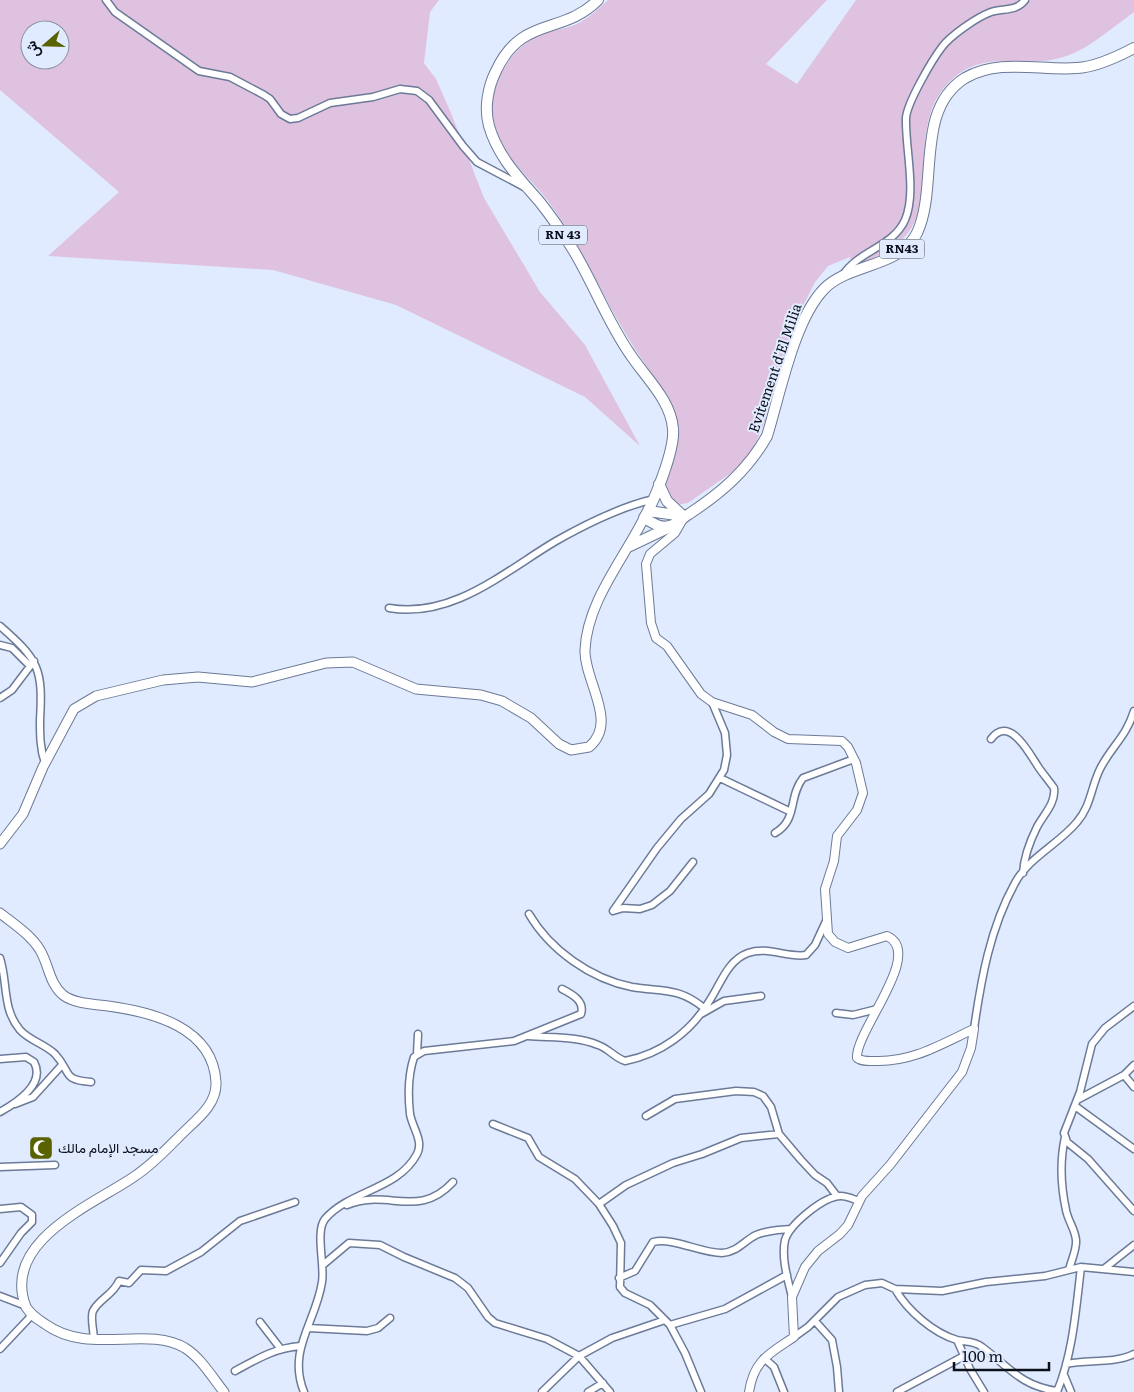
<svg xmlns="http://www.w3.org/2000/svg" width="1134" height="1392" font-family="Literata,Vazirmatn,serif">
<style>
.green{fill:#dec2e0;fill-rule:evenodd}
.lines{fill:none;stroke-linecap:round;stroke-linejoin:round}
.minor-casing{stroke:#6b7a97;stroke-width:9}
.tertiary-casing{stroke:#6b7a97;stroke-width:10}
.secondary-casing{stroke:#6b7a97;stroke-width:11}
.primary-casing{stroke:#6b7a97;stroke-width:12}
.minor{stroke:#fff;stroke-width:6}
.tertiary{stroke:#fff;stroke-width:8}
.secondary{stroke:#fff;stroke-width:9}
.primary{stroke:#fff;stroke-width:10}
.labels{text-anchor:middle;stroke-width:4;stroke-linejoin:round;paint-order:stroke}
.shield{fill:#e1ebff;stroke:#4b525f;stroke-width:1}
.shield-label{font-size:12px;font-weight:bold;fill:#0b101b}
.street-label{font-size:14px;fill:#0b101b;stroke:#e1ebff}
.poi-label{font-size:14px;fill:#0b101b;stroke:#e1ebff;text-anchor:start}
</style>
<rect width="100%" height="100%" fill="#e1ebff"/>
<path class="green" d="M0,0H439L430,12L424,63L436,79L451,113L484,198L540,292L585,345L640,446L585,397L396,305L273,270L48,256L119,192L0,90ZM30,30H60V60H30Z
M608,0H827L766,64L797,84L856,0H1134V12C1116,25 1094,44 1074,53C1027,75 983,41 944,88C907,132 942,204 900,242C887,254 869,260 853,267L850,257L828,266L815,282L796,320L764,423L754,447L738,468L688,503L677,505C651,488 678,454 678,431C678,404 655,379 641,358C607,308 584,250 548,201C534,182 514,167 503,145C498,134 492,121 492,109C493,79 513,45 542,34C553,30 564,29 575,25C588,19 598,9 608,0Z"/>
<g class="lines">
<defs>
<path id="minor" d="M106,0L115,12L199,71L230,77L264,95L270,99L281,114L290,119L298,118L330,103L373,97L400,89L417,91L429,100L463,146L477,162L526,188
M843,275C858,251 893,247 905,220C917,192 905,148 906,118C907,103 932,60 942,47C950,36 977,17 991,12C1003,8 1016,12 1025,0
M389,608C453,619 505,571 556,541C586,524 620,507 654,499
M0,626C39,660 43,669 40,720C40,735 40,749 45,763
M0,645L12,648L30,666
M0,698L12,690L34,661
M991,739C1010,714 1030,755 1039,768C1044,775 1049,781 1054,788C1056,803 1044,814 1037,827C1030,841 1024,857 1023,873
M720,778L791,812
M775,833C798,820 788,797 803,778L854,759
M693,862L670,891L652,905L640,909L623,908L613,911L657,848L681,819L709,794L724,770L727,755L725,733L712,702
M529,914C550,950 591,979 632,987C663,992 678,987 704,1008
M0,958C8,983 2,1009 20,1030C30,1041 45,1044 55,1054C72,1072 61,1080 91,1082
M1134,1006L1105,1028L1092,1044L1080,1092L1064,1133L1067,1142L1088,1159L1134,1211
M836,1013L853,1015L877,1009
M701,1014L724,1001L761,996
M974,1029C981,980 990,928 1015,883C1029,857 1059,844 1077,822C1091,806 1091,787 1100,769C1111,747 1126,737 1134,711
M528,1036C551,1038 576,1036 598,1045C608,1048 615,1058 625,1061C661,1054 691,1032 710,1000C721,983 728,960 748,953C768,946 787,958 806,955L815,945L827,919
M417,1054L418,1034
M0,1059L26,1057L34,1062C46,1084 16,1103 0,1112
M1134,1065L1124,1075L1134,1087
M1077,1100L1124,1075
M15,1104L33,1097L62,1065
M1075,1106L1134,1149
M646,1116L675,1099L736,1091L754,1092L763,1096L771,1107L779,1134L801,1160L815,1175L827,1183L837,1196
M493,1124L528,1138L539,1157L575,1179L599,1204L613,1226L621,1243L620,1287L625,1293L650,1305L670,1325L685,1353L701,1392
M1065,1137C1060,1160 1061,1187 1066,1210C1068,1221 1075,1229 1076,1240C1077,1249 1071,1261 1069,1270
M0,1167L55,1165
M599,1204L626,1185L673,1163L702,1154L741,1138L779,1134
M347,1205C388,1188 418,1220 453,1182
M0,1209L21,1207L32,1215V1222L21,1233L0,1263
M324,1264L349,1243L380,1245L404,1257L455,1278L468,1288L488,1317L495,1323L547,1339L579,1356L612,1338L665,1320
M1105,1268L1134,1245
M619,1278L635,1271L653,1242C673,1237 700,1253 722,1253C737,1252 744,1241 756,1235C767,1230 778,1230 790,1229
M895,1289C907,1310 933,1333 957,1340C965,1342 975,1341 982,1347C1009,1367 1021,1386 1057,1391
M0,1296L26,1306
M792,1297C788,1280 781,1258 785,1240C790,1224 824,1196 841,1196C847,1196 853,1199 859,1201
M815,1321L832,1340L837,1367L839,1392
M260,1322L280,1348
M670,1325L725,1309L787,1275
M308,1328L367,1331L378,1328L390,1318
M794,1337L808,1327L838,1297L865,1285L882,1283L895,1289L942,1291L986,1282L1045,1276L1081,1267
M94,1340C94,1332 90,1317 93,1311C99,1299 113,1295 119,1281L129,1283L141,1270L166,1271L201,1252L240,1221L295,1202
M957,1340L970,1369L984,1392
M0,1349L32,1315
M764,1358L774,1367L784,1392
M1066,1364C1088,1359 1114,1364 1134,1354
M235,1371C257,1359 275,1348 300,1346
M1064,1375L1071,1392
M304,1392C287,1350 316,1322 322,1282C325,1266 315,1231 325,1219C350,1190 398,1190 417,1154C424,1141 412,1127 410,1114C408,1096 408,1075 414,1057L424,1051L514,1041L581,1014C585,1001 572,994 562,989
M542,1392L579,1356L610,1392
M588,1392L603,1383
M897,1392L964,1356
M1057,1392C1073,1353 1076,1309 1081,1267L1134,1272"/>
<path id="tertiary" d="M683,519L675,533L650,554L646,564L651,623L656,638L667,646L701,694L712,702L752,715L774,732L788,739L842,741L848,747L856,763L863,793L857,810L837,836L834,861L825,889L828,934L835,942L848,948L887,936C925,953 855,1031 857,1058C863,1062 869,1061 876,1061C913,1062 941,1044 974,1029
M749,1392C754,1360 769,1354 794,1337L792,1297L805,1267L818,1251L840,1234L848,1225L862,1196L890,1165L962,1072L971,1048L974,1029"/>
<path id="secondary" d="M0,844L23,814L43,767L74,709L96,696L163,680L198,677L252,682L326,663L353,662L416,689L481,695L502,701L531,718L559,744L571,750L589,747C619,722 584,681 585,650C587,602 623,560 644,518
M0,913C14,924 31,935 40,950C49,965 49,983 63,995C75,1004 94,1004 108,1006C152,1012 213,1027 216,1082C217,1102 201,1116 188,1128C171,1144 155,1163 135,1176C97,1203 0,1240 26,1307C31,1315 37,1319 45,1324C89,1356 146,1325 185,1348C201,1358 212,1377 224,1392"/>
<path id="primary" d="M598,0C562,36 522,15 496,71C488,87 484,108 489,126C498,157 519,178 539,201C551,216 562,232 572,248C593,282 607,321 630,354C645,377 671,400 673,429C675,449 655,500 644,518C652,522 660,529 669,526C677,525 682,518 689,514C721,493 748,470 767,436C780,394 794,320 824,289C849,263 900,268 917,233C939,186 914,110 965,78C999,58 1041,71 1077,68C1096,67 1117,57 1134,48
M659,484L667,501L682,515
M648,511L684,516
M630,546L672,526"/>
</defs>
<use href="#minor" class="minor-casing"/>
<use href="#tertiary" class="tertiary-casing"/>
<use href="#secondary" class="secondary-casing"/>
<use href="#primary" class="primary-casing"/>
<use href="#minor" class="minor"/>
<use href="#tertiary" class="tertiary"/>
<use href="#secondary" class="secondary"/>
<use href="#primary" class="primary"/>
</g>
<defs>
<symbol id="mosque-square" viewBox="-11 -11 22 22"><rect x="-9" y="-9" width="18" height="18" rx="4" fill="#5a6200" stroke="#e1ebff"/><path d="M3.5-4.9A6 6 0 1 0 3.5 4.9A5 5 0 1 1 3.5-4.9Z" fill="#fff"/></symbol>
</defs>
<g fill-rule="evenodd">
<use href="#mosque-square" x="27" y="1134" width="28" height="28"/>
</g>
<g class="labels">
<g class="shield">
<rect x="539" y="225.5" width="48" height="19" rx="4"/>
<rect x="879.5" y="239.5" width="45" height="19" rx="4"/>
</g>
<g class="shield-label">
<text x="563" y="239">RN 43</text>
<text x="902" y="253">RN43</text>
</g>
<g class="street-label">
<text transform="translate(775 368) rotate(-71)" y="5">Evitement d'El Milia</text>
</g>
<g class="poi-label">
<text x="58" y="1153">مسجد الإمام مالك</text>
</g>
</g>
<g transform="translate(45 45) rotate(250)"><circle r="24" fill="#e1ebff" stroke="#8b93a4"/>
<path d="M0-4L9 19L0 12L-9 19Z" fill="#5a6200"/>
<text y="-8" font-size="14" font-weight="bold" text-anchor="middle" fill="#0b101b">ش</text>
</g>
<path d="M954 1362v8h95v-8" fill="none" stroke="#0b101b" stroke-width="2.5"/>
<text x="962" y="1362" font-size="15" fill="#0b101b" stroke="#e1ebff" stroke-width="4" paint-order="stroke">100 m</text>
</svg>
